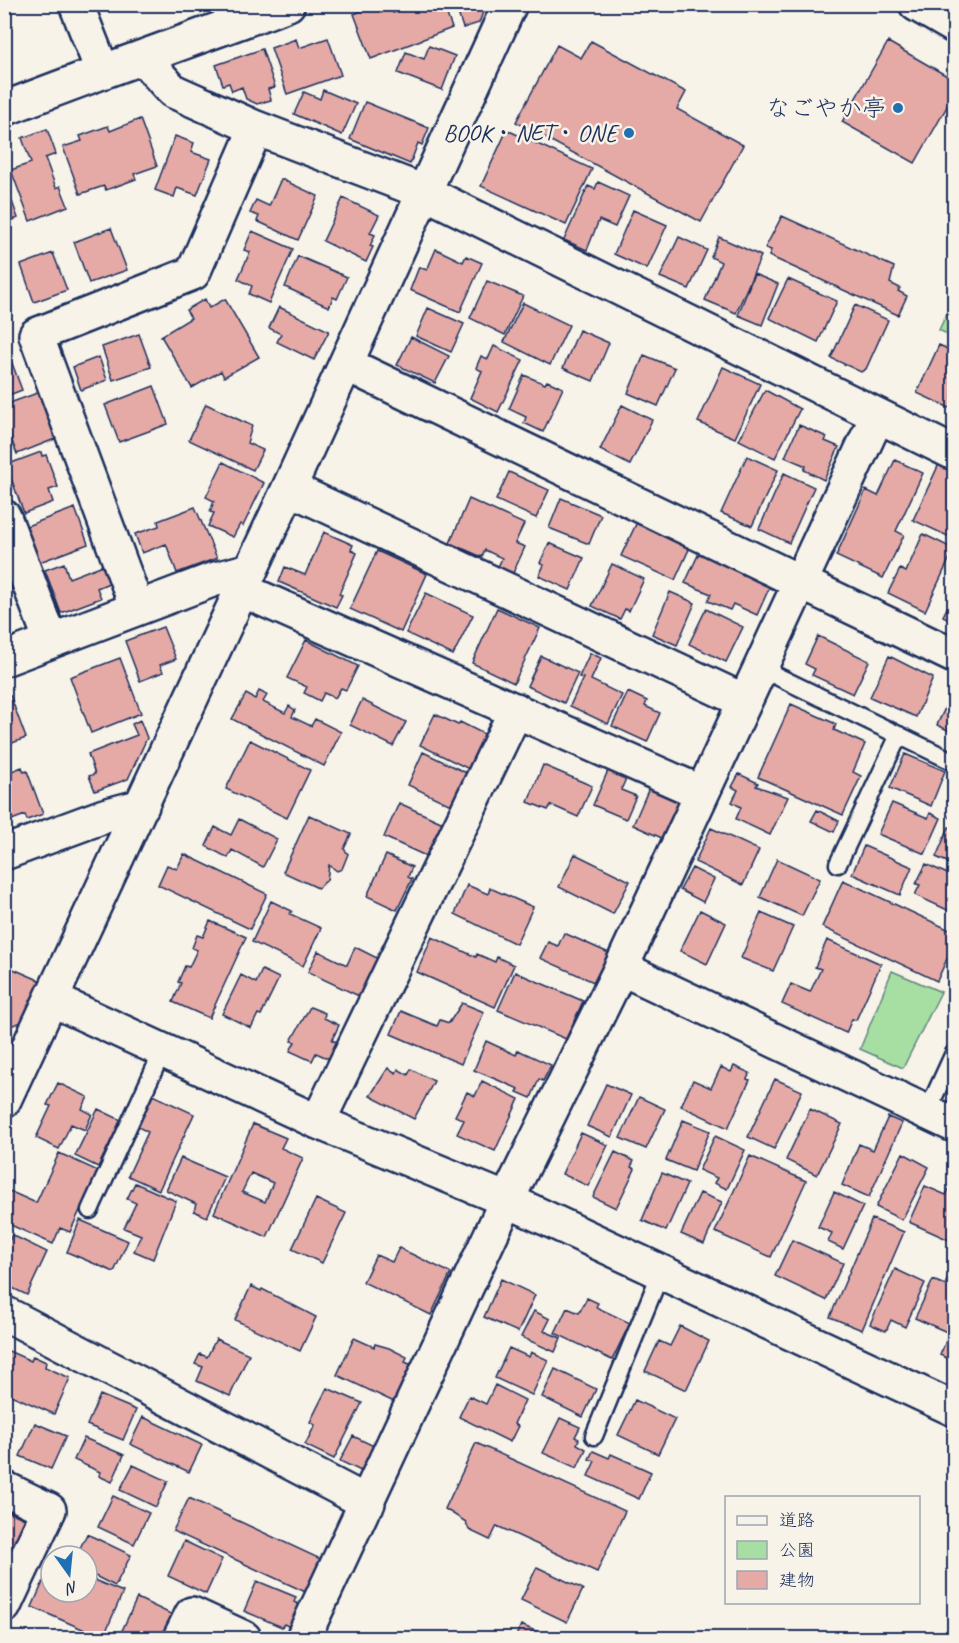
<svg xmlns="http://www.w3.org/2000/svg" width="959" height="1643" font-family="Caveat,'Klee One',sans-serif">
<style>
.green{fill:#a7dea2;stroke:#618680;stroke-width:1.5}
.building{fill:#e5aaa6;stroke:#1b2f5e;stroke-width:1.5;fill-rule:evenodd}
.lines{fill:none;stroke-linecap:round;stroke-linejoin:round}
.service-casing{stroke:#1b2f5e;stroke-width:21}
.minor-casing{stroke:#1b2f5e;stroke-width:38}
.tertiary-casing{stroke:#1b2f5e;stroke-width:38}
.service{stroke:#f7f3e8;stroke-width:16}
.minor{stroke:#f7f3e8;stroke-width:33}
.tertiary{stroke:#f7f3e8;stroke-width:33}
.poi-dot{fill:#1f6fb2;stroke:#f7f3e8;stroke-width:2}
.labels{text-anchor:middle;stroke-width:5;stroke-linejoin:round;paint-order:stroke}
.poi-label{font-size:24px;fill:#1b2f5e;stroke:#f7f3e8;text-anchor:end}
</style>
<rect width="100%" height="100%" fill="#f7f3e8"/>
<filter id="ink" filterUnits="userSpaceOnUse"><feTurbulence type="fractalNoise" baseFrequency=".0167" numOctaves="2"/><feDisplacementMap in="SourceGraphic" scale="12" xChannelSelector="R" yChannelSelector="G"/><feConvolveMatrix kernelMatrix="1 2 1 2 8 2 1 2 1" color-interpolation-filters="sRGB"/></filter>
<g filter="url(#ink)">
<path class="green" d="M954,298V338L939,330Z
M892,971L941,992L903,1068L860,1049Z"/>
<path class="building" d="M378,4H390L393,13L412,5L413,8L423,4H443L452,28L371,59L354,14Z
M455,4H486L479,23L463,28Z
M328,38L341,75L287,94L271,48L296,39L299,48Z
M591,41L686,92L677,109L743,145L701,222L516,122L557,45L581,58Z
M888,42L954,80V94L915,163L842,122Z
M429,46L455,56L442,90L398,73L406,52L424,59Z
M262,49L275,87L268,89L271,100L257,104L246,99L242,87L232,91L229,83L223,85L216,65Z
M323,90L356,104L342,135L294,114L304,92L320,99Z
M365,102L429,128L422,145L418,143L410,164L350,139Z
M140,119L157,166L134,174L136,179L106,190L104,186L80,194L63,147L82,141L80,136L108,126L110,131Z
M47,129L56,154L45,158L56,188L60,186L68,206L30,221L11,170L31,163L22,138Z
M507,130L592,169L566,225L481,186Z
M175,136L194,143L191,152L211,159L197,195L177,188L174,197L155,190Z
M281,179L318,196L298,240L257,221L259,216L250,213L256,200L269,206Z
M5,182L18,218L4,223V182Z
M598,182L629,196L615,227L599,220L587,250L564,240L588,186L595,189Z
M343,198L379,215L370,233L375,235L370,246L373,247L366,262L323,241Z
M633,210L667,225L647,269L614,254Z
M782,216L894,267L890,283L900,288L898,291L907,296L898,315L769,256L771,250L765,248Z
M111,228L127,270L89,283L74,242Z
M252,231L293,249L269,303L249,294L252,286L238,279L250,252L244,250Z
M679,237L707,250L689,289L660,277Z
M719,237L761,256L736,313L705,300L721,262L711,257Z
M436,249L463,262L466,256L482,263L460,312L410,290L419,267L427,270Z
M53,253L67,290L34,302L21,265Z
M298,256L347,277L337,299L333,297L329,307L285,287Z
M754,274L778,284L762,325L738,315Z
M788,279L837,301L818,342L769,318Z
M487,281L523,296L505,335L470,318Z
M205,299L209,308L225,299L259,357L224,377L221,371L192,388L161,336L191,318L186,310Z
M523,303L569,325L550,365L504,342Z
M855,305L888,320L866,369L861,372L831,358Z
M279,307L329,331L314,360L277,342L281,334L269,328Z
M428,308L464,324L451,352L416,336Z
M579,330L609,343L593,381L563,368Z
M139,334L151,367L113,380L102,347Z
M411,337L449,356L435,383L397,365Z
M939,345L954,352L952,409L917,393Z
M494,346L523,360L498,412L470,398L482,371L476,368L481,356L488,359Z
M9,355L22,390L4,397V357Z
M644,355L675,368L658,406L628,393Z
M99,357L107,380L81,390L73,367Z
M723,367L760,384L735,438L698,422Z
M524,375L545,384L547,381L563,388L543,432L524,423L526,417L509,409Z
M154,386L168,424L119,442L105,405Z
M765,390L800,409L775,458L739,440Z
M43,391L60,437L17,454L4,421V405Z
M206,404L252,426L247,443L263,450L253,470L189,440Z
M622,405L652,420L630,465L600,450Z
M799,425L827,437L825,441L839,447L824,480L804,470L806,466L785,457Z
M41,452L42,456L46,455L58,487L49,490L53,502L24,513L6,465Z
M747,456L778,470L752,526L721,513Z
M895,460L923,473L896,531L904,535L883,578L836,556L866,490L878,496Z
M223,462L264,483L243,526L240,524L233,537L208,526L214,513L210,512L214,501L206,497Z
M939,464L954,471V532L952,538L913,520Z
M509,472L549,490L536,518L496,500Z
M784,473L814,487L789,543L759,529Z
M561,498L601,515L589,544L549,528Z
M469,499L524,524L515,543L525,547L513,573L498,567L502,558L485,550L482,557L450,543Z
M195,507L217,558L177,573L166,544L142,553L135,534L159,526L158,521Z
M75,508L88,544L37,563L24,527Z
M637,522L690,547L675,580L621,556Z
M324,532L353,545L351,550L357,553L339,594L342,595L336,607L279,582L285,567L305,575Z
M923,534L954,549L925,611L888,593L900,569L906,572Z
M549,543L584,558L570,590L539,576L544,565L540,563Z
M377,551L427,574L401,632L350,609Z
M699,553L771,584L757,615L733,604L730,610L708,601L711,594L685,583Z
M64,563L69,578L103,565L109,583L97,588L101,598L61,613L45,570Z
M612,564L644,579L629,611L625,609L620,619L592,606Z
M670,592L695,603L677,645L652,634Z
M426,593L473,615L453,655L406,633Z
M954,594V622L943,616Z
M497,608L540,628L514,683L472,663Z
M706,609L743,627L726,662L689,644Z
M163,627L176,659L160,665L163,672L140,681L125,641Z
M818,636L869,661L853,694L812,675L815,669L805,664Z
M306,640L358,666L346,690L341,688L335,698L324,693L320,701L304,693L307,687L287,678Z
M590,653L601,658L591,680L622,695L608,724L570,706L583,678L579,677Z
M541,656L578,673L564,703L527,686Z
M889,656L933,678L916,717L870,697Z
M120,658L141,713L91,733L70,677Z
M954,689V733L937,725Z
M259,691L267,695L263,702L285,713L289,706L295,710L292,717L311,726L315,719L341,732L324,766L232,719L246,694L255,699Z
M628,692L647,701L645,706L660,713L647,742L612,726Z
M10,695L26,738L4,746V697Z
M362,700L406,722L393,746L350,725Z
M791,704L836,724L834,730L865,744L853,772L861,776L843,815L758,777Z
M435,714L458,725L460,722L486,735L469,769L420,745Z
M140,720L147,738L128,779L95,791L89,776L95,774L88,754L137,735L132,724Z
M250,740L310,770L287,818L226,789Z
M423,752L469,774L453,806L408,785Z
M905,754L945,771L931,806L890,788Z
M543,765L592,786L578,817L551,805L548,810L528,802Z
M610,766L628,774L621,790L636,796L626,819L593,805Z
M22,767L24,772L27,771L43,814L27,820L25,815L4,823V774Z
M739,774L758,783L756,786L788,797L770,835L736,819L741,807L732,802L738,790L732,787Z
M649,788L681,803L664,839L633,825Z
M399,803L443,823L428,857L384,837Z
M892,803L928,818L930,813L941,818L925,854L878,834Z
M954,805V820L949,817Z
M817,810L839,821L834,832L811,821Z
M309,815L351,834L344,849L348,854L342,869L337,871L329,865L327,880L318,888L283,872Z
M239,819L277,839L263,867L232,850L228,858L206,846L215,827L231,835Z
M949,827L954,829V865L936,857Z
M711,828L759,850L743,885L695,862Z
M864,846L912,867L900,895L852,874Z
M184,854L267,894L250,929L158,885L167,865L177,869Z
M575,854L630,881L613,914L559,887Z
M386,855L412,867L408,877L412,879L397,910L367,896Z
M777,859L820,879L802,916L760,897Z
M926,864L954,877V913L915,895L920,885L916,884Z
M692,868L714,879L703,902L680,890Z
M843,880L954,932V943L937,981L822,927Z
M467,885L488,894L490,888L533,907L516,944L455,914Z
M271,901L292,911L290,914L321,928L303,966L252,942Z
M700,910L726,923L707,964L680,951Z
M761,913L793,927L773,971L741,958Z
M210,921L246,937L209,1018L173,1002L181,983L178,982L185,966L189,967L197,950L192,948L197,935L203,937Z
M564,933L611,954L598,984L540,958L548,942L558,946Z
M432,937L476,957L477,954L495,962L497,957L514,965L495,1007L417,972Z
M827,940L881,964L856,1020L852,1019L846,1033L782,1004L791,984L810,992L821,969L815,967Z
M355,947L381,960L363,998L308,972L318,951L347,965Z
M11,968L41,981L22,1022L4,1028V983Z
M262,970L279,978L261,1015L258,1014L251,1028L222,1014L241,975L256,983Z
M515,972L583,1001L566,1039L498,1010Z
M462,1003L484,1012L461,1064L391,1034L401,1011L437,1026L440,1020L449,1023Z
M310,1007L325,1013L324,1018L339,1025L332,1040L339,1043L332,1060L316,1053L312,1061L290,1051L295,1042L291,1041Z
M486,1041L516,1055L518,1050L551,1065L543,1081L539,1079L531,1098L517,1092L519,1089L474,1070Z
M734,1066L750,1073L747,1079L750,1080L728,1128L681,1106L693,1080L711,1088L721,1067L731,1072Z
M388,1068L396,1073L398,1069L408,1075L411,1069L434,1081L414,1119L370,1096Z
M775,1079L802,1091L774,1149L748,1137Z
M482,1081L519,1099L495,1151L457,1134L464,1120L455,1116L467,1092L475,1096Z
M58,1083L88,1097L82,1109L92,1114L85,1130L71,1124L59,1149L36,1138L51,1106L47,1105Z
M606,1084L631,1095L612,1137L587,1126Z
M153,1095L194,1114L159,1190L128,1176L148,1132L138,1127Z
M639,1097L665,1109L646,1149L620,1138Z
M98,1109L121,1120L98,1167L75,1156Z
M810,1109L842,1124L817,1175L786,1160Z
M888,1117L902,1123L869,1197L842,1185L859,1144L873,1150Z
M683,1120L710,1131L693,1171L666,1160Z
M253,1124L286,1138L281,1148L303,1158L267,1237L214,1213ZM251,1173L273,1183L265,1202L242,1192Z
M581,1133L608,1145L588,1186L562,1174Z
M715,1136L745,1150L727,1189L714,1183L717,1178L699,1170Z
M615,1152L634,1161L631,1167L635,1169L616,1208L593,1197Z
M59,1153L98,1171L70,1232L60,1228L53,1244L4,1222V1196L7,1190L36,1203Z
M903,1153L929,1167L902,1220L876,1207Z
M750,1156L806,1181L771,1257L715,1232Z
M181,1158L225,1177L207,1217L194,1211L196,1204L166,1190Z
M662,1173L687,1184L666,1231L642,1220Z
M135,1183L176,1201L153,1259L134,1251L141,1235L124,1228L136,1203L127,1199Z
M925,1186L946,1195L950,1187L954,1189V1227L949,1240L909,1222Z
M834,1192L863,1206L843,1249L828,1242L832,1233L818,1227Z
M700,1193L722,1202L704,1244L681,1234Z
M316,1199L346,1213L322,1263L292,1249Z
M872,1219L904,1232L862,1330L830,1317Z
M80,1220L128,1241L114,1272L67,1252Z
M12,1235L47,1252L27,1295L4,1284V1251Z
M792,1240L843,1263L826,1300L775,1276Z
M399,1248L451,1273L431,1315L363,1282L376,1255L392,1262Z
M895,1269L925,1283L905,1327L891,1320L886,1331L870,1324Z
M951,1271L954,1273V1315L947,1332L915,1318L933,1280L945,1285Z
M501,1279L535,1295L518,1332L484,1317Z
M251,1286L261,1291L262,1289L316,1317L300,1351L235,1320Z
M587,1298L598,1303L596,1307L630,1323L612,1360L555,1333L567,1308L579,1313Z
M534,1311L550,1319L544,1331L561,1338L555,1352L521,1337Z
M954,1322V1361L940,1355Z
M680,1326L709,1341L686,1390L645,1371L659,1341L670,1346Z
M354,1338L374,1347L375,1344L389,1348L407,1357L405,1362L419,1368L408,1391L401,1388L394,1402L337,1375Z
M216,1339L249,1354L230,1396L197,1381L203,1367L195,1364L200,1354L207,1357Z
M509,1348L529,1357L531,1352L548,1360L532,1395L495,1378Z
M4,1349L31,1361L33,1356L46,1362L45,1367L70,1378L54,1414L4,1392Z
M555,1369L596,1389L583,1417L542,1397Z
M495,1385L525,1400L514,1424L518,1426L510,1442L459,1417L469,1396L486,1404Z
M327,1388L362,1403L334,1459L305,1445L315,1425L310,1422Z
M100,1395L136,1410L123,1440L87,1425Z
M635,1400L675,1419L658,1454L618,1435Z
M143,1417L202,1445L189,1472L130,1444Z
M560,1418L580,1427L575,1437L579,1439L577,1444L586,1449L577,1468L543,1453Z
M35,1423L66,1436L51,1469L20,1456Z
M353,1436L376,1447L363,1472L340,1461Z
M84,1438L124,1455L112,1482L99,1476L100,1472L74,1460Z
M476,1443L625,1511L597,1572L497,1526L490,1540L469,1530L466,1522L445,1509Z
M593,1451L609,1458L611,1454L651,1472L639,1499L588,1476L595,1461L589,1459Z
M133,1465L168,1481L156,1507L120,1490Z
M113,1496L149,1513L134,1544L98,1527Z
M189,1498L327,1562L312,1595L173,1531Z
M4,1509L33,1523L13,1566L4,1562Z
M87,1534L131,1555L115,1586L87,1572V1556H76Z
M184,1541L222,1559L206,1594L168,1576Z
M51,1564V1592H87V1577L123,1592L103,1638L32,1607Z
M537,1567L583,1589L567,1622L521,1600Z
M257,1581L296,1597L294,1602L303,1606L294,1629L284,1624L282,1627L244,1611Z
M137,1598L175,1616L164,1638L119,1637Z
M521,1625L552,1638H515Z"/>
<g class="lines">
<defs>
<path id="service" d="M760,668L954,762
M838,864L899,735
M927,1112L954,1053
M90,1210L163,1050
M594,1436L661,1272"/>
<path id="minor" d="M76,4L102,70
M143,58L173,91L256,128L424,192L954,453
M4,109C98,72 194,39 288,4
M346,364L954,656
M289,488L744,701
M4,517L51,641
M242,590L702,793
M137,608L36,335L193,273L256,128
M4,659L212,580L250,570
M4,853L104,816L142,806
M621,968L954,1125
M51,999L318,1122L507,1200L954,1409
M4,1100L289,488L510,4
M318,1122L516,710
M4,1313L368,1503
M4,1488L49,1510L4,1606
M180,1638L192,1614L244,1638
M303,1638L507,1200L621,968L877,417"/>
<path id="tertiary" d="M916,4L954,26"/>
</defs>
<use href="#service" class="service-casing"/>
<use href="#minor" class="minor-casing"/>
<use href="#tertiary" class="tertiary-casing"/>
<use href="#service" class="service"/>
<use href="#minor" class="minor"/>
<use href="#tertiary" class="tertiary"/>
</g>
</g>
<g class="poi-dot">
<circle cx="898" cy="108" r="6"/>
<circle cx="629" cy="133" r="6"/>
</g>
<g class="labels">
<g class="poi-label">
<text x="886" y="116">なごやか亭</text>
<text x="617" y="141">BOOK・NET・ONE</text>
</g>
</g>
<rect width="959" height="1643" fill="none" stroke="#f7f3e8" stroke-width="24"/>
<rect x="12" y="12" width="935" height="1619" fill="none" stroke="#1b2f5e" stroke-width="2" filter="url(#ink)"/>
<rect x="725" y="1496" width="195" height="108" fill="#f7f3e8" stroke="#9fa5b1" stroke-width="1.5"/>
<rect x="737" y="1516" width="30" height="9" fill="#f7f3e8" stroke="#9fa5b1" stroke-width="1.5"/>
<text x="779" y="1526" font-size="18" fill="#1b2f5e">道路</text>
<rect x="737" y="1541" width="30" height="18" fill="#a7dea2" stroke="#9fa5b1" stroke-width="1.5"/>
<text x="779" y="1556" font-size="18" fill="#1b2f5e">公園</text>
<rect x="737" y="1571" width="30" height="18" fill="#e5aaa6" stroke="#9fa5b1" stroke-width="1.5"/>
<text x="779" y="1586" font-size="18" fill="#1b2f5e">建物</text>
<g transform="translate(69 1574) rotate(165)"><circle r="28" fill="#f7f3e8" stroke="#9fa5b1" stroke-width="1.5"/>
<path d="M0-4.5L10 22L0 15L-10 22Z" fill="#1f6fb2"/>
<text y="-9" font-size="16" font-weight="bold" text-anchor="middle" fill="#1b2f5e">N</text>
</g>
</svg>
